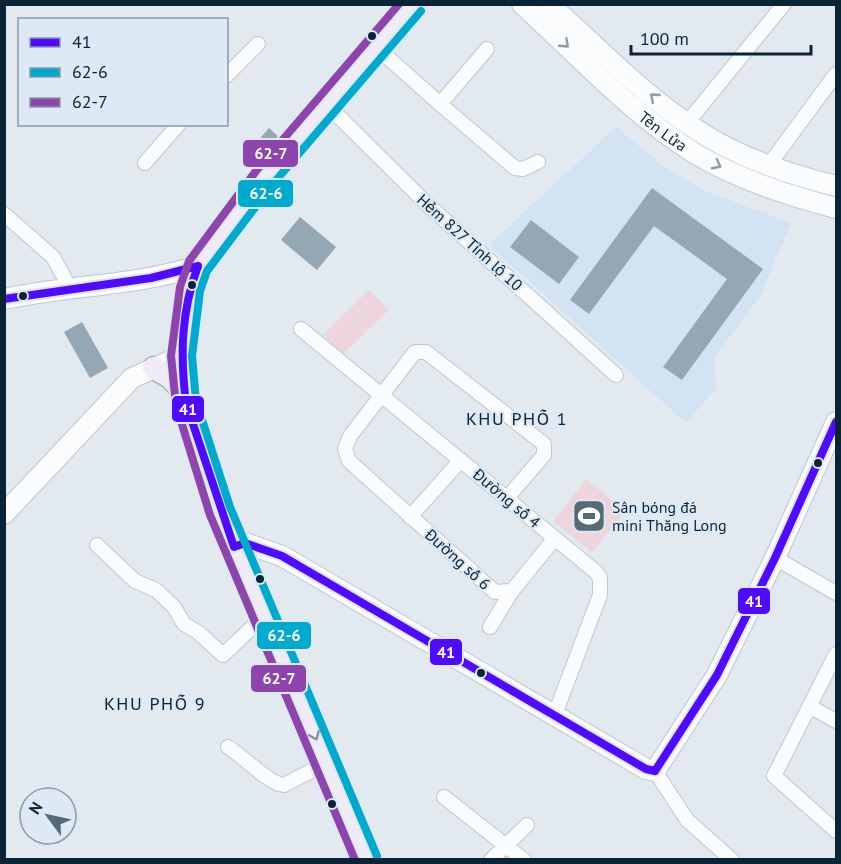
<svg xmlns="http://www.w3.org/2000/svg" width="841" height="864" font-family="'PT Sans',sans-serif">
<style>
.built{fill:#d2e4f3}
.green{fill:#eed5dd}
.building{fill:#93a7b5}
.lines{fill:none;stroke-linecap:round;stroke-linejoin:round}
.street-casing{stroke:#bac9d5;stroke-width:16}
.secondary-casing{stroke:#bac9d5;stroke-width:22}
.primary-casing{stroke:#b3b1c3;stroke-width:25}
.street{stroke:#fbfcfd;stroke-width:14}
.secondary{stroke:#fbfcfd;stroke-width:20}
.primary{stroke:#efecf5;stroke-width:22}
.bus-1-casing{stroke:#dde9f4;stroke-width:12}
.bus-2-casing{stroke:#dde9f4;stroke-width:12}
.bus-3-casing{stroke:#dde9f4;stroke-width:12}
.bus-1{stroke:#4f0aff;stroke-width:8}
.bus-2{stroke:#00a9ce;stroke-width:8}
.bus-3{stroke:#8e44ad;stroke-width:8}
.oneway{stroke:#8f9ba4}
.oneway2{stroke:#8892a0}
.bus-dot{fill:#0a2437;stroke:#dde9f4;stroke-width:2}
.labels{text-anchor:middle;stroke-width:4.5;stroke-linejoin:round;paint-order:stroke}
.street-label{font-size:16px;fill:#0a2437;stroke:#dde9f4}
.poi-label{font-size:16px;fill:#0a2437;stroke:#dde9f4;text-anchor:start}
.neighbourhood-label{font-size:18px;letter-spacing:1.5px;fill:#0a2437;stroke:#dde9f4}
.line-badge{stroke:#dde9f4;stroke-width:2}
.badge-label{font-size:16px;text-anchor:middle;font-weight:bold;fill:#fff}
</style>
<rect width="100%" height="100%" fill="#e2e9ef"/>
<path class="built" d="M616,127L663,166L703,190L791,223L760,297L714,358L716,388L686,423L489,245Z"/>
<path class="green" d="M369,290L389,310L342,355L323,335Z
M586,479L625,511L592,552L553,521Z"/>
<path class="building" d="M269,128L280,138L263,159L251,149Z
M652,188L763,269L682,380L663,367L727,279L654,226L589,314L570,300Z
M300,217L336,247L317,270L281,240Z
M531,220L579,257L559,284L510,247Z
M82,322L108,368L90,378L64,332Z"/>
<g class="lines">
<defs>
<path id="street" d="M376,47L440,104L487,49
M226,76L258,44
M440,104L515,168L523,169L538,162
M327,105L428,205L616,375
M687,123L784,4
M145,163L179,124
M768,166L836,74
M4,214L53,257L70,288
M301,329L596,572L600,578V595L555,714
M507,498L544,455V444L426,352H415L350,436L345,449L349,461L495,592L512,591L555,538
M410,517L461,460
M97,545L135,581L156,590L174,607L184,624L199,633L223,655L263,617
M775,558L836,593
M490,627L512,591
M836,654L774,776L836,831
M809,706L836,721
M228,747C243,756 270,785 284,785L326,763
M655,771L687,820L732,860
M444,797L524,860
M491,860L527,825"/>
<g id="secondary">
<path id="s1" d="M522,4C578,55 631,114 696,154C740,180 787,195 836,208"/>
<path d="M549,4C600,49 649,102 708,137C748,161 791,175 836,186"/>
<path d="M4,299C69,285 136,286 198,266"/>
<path d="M4,514L132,378L181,356"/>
<path d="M234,547L245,543L282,556L646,769L655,771L717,675L775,558L836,422"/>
</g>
<path id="primary" d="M154,368L170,377L184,392
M367,860L220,511L186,403L181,356L190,289L198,266L264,178L413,4"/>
</defs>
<use href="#street" class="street-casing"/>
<use href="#secondary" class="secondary-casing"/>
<use href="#primary" class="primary-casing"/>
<use href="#street" class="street"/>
<use href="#secondary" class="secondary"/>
<use href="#primary" class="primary"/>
<defs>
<path id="bus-1" d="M198,266C181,311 180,356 186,403L234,547
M4,299L151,278L198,266
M234,547L245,543L282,556L646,769L655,771
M655,771L717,675L775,558L836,422"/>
<path id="bus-2" d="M377,856L230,507L196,401L192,356L200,291L207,271L272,185L421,11"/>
<path id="bus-3" d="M355,860L210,515L176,405L171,356L180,287L189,261L256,171L399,4"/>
</defs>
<use href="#bus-1" class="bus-1-casing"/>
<use href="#bus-2" class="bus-2-casing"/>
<use href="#bus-3" class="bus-3-casing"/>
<use href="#bus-1" class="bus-1"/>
<use href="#bus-2" class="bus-2"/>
<use href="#bus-3" class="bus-3"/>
</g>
<defs><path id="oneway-chevron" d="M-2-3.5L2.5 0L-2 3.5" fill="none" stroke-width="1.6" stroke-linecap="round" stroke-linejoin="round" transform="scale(1.5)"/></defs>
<g class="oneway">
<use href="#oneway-chevron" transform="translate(565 44) rotate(43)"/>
<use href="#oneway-chevron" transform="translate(654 97) rotate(-139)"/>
<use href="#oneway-chevron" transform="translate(717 165) rotate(28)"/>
</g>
<use class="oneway2" href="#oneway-chevron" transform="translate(315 736) rotate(67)"/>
<defs>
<symbol id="stadium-square" viewBox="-11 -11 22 22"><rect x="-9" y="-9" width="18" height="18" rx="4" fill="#566977" stroke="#dde9f4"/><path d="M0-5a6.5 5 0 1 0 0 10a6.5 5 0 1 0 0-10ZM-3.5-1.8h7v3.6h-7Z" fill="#fff"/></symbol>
</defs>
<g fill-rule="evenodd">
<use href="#stadium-square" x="570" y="497" width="38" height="38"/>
</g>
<g class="bus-dot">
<circle cx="372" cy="36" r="5"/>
<circle cx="192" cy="285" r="5"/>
<circle cx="23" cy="296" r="5"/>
<circle cx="818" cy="463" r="5"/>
<circle cx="260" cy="579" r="5"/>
<circle cx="481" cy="673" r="5"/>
<circle cx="332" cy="804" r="5"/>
</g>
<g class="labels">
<g class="street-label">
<text dy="6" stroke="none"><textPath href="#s1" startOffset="190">Tên Lửa</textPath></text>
<text transform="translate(470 242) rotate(42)" y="6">Hẻm 827 Tỉnh lộ 10</text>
<text transform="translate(507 498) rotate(40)" y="6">Đường số 4</text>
<text transform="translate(458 559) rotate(42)" y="6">Đường số 6</text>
</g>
<g class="poi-label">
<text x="612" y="513">Sân bóng đá<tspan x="612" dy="18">mini Thăng Long</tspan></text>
</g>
<g class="neighbourhood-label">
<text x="517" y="425">KHU PHỐ 1</text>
<text x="155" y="710">KHU PHỐ 9</text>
</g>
</g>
<g class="line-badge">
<rect x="242" y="139" width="57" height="29" rx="6" fill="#8e44ad"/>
<rect x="237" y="179" width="57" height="29" rx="6" fill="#00a9ce"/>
<rect x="171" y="395" width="34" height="28" rx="6" fill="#4f0aff"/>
<rect x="737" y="587" width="34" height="28" rx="6" fill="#4f0aff"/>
<rect x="256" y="621" width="56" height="29" rx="6" fill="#00a9ce"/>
<rect x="429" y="638" width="34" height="28" rx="6" fill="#4f0aff"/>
<rect x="250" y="664" width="57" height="29" rx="6" fill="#8e44ad"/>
</g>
<g class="badge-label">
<text x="271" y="159">62-7</text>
<text x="266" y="199">62-6</text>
<text x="188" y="415">41</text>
<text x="754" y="607">41</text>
<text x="284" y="641">62-6</text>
<text x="446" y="658">41</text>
<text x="279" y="684">62-7</text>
</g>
<rect width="841" height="864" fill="none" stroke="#0a2437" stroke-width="12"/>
<rect x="18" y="18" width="210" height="108" fill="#dde9f4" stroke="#899aa8" stroke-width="1.5"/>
<rect x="30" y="38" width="30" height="9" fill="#4f0aff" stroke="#899aa8" stroke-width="1.5"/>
<text x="72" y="48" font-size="18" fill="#0a2437">41</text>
<rect x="30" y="68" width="30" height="9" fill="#00a9ce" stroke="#899aa8" stroke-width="1.5"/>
<text x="72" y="78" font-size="18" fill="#0a2437">62-6</text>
<rect x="30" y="98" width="30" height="9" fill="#8e44ad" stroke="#899aa8" stroke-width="1.5"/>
<text x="72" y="108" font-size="18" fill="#0a2437">62-7</text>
<g transform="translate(48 816) rotate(303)"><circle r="28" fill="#dde9f4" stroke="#899aa8" stroke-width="1.5"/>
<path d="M0-4.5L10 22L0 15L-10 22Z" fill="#566977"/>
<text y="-9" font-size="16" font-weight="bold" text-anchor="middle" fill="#0a2437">N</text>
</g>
<path d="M631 45v9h180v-9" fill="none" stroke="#0a2437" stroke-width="3"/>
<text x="640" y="45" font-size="18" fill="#0a2437" stroke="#dde9f4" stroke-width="4.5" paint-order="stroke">100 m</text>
</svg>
